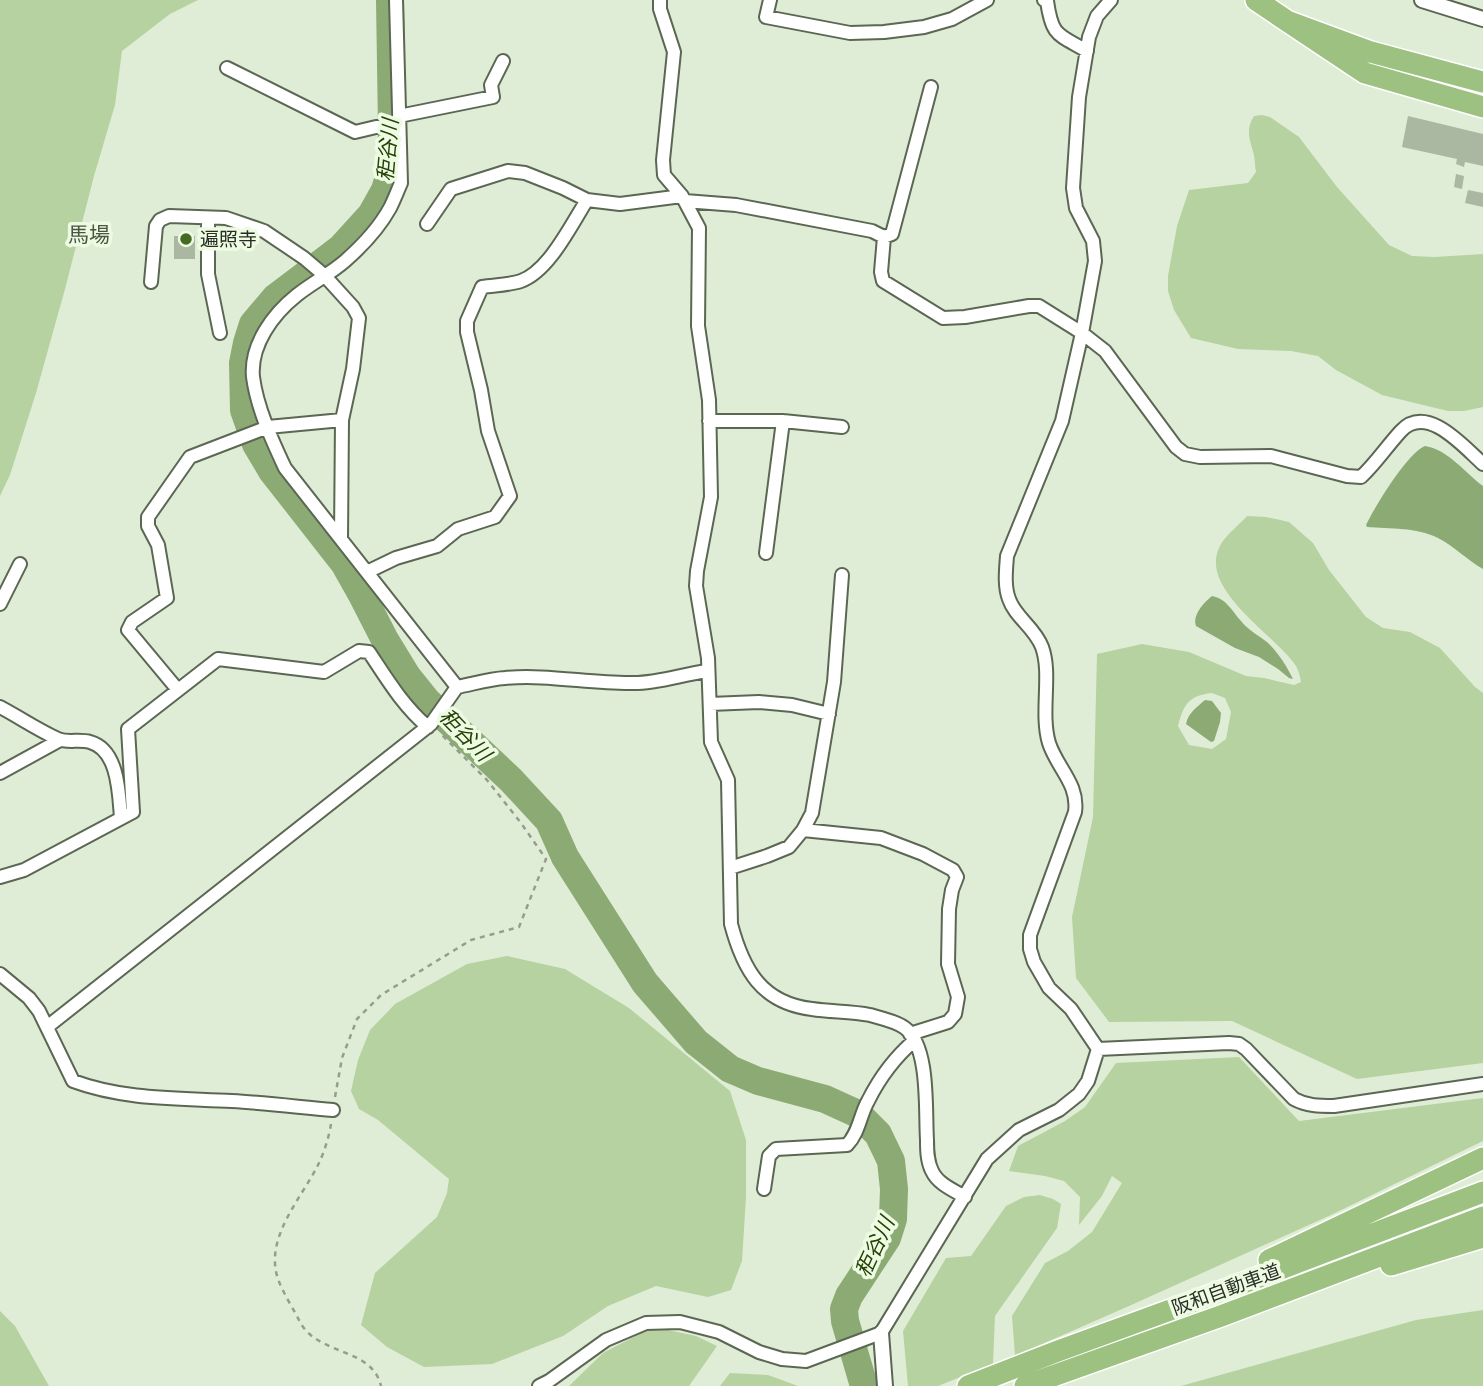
<svg xmlns="http://www.w3.org/2000/svg" width="1483" height="1386" font-family="'Public Sans','Noto Sans JP',sans-serif">
<style>
.green{fill:#b5d2a0;fill-rule:evenodd}
.water{fill:#8caa74}
.lines{fill:none;stroke-linecap:round;stroke-linejoin:round}
.river{stroke:#8caa74;stroke-width:28}
.building{fill:#aab7a1}
.minor-casing{stroke:#5b6753;stroke-width:16}
.tertiary-casing{stroke:#5b6753;stroke-width:18}
.motorway-casing{stroke:#fff;stroke-width:24}
.path{stroke:#949e8d;stroke-width:2.5;stroke-dasharray:5 5;stroke-linecap:butt}
.minor{stroke:#fff;stroke-width:12}
.tertiary{stroke:#fff;stroke-width:14}
.motorway{stroke:#9dc181;stroke-width:21}
.poi-dot{fill:#466a23;stroke:#edfbe3;stroke-width:2.5}
.labels{text-anchor:middle;stroke-width:7;stroke-linejoin:round;paint-order:stroke}
.poi-label{font-size:19px;fill:#282d24;stroke:#edfbe3;text-anchor:start}
.street-label{font-size:19px;fill:#282d24;stroke:#edfbe3}
.water-label{font-size:21px;font-style:italic;fill:#254105;stroke:#edfbe3}
.neighbourhood-label{font-size:21px;fill:#4b5642;stroke:#edfbe3}
</style>
<rect width="100%" height="100%" fill="#e0edd6"/>
<path class="green" d="M0,0H198L170,14L122,51L115,105L94,176L65,289L36,393L10,475L0,496Z
M1262,115L1270,117L1299,137L1337,187L1389,245L1412,256L1435,257L1483,254V407L1464,411H1448L1382,395L1336,370L1318,356L1291,351L1238,349L1191,338L1174,310L1168,291V276L1177,226L1189,190L1248,183L1256,172C1255,167 1255,161 1254,155C1250,140 1245,130 1254,116Z
M1247,516L1266,517L1289,522L1313,543L1329,570L1366,617L1383,628L1410,632L1440,648L1475,687L1483,693V1063L1357,1079L1232,1021L1109,1022L1076,978L1072,917L1093,817L1097,654L1142,644L1189,652L1246,676L1264,678L1294,685L1301,682C1300,677 1299,671 1296,666C1275,634 1195,588 1221,544C1227,534 1239,525 1247,516ZM1212,693L1225,698L1231,712L1226,739L1212,749L1189,745L1178,726C1184,704 1188,696 1212,693Z
M507,956L565,969L629,1008L730,1091L746,1140V1197L742,1261L731,1290L708,1297L656,1286L608,1306L563,1336L492,1364L424,1367L387,1347L361,1325L375,1273L437,1217L447,1193L449,1179L378,1120L359,1109L351,1091L358,1060L370,1030L395,1004L467,964Z
M1239,1057L1299,1121L1483,1098V1141L1331,1215L1129,1306L1015,1356L1012,1316L1045,1263L1068,1251L1092,1232L1122,1183L1112,1176L1102,1196L1079,1225L1080,1197L1064,1181L1045,1176L1009,1171L1018,1146L1065,1121L1085,1107L1116,1063Z
M1040,1195L1053,1199L1061,1204L1057,1228L995,1316L993,1364L938,1386H908L903,1331L946,1258L971,1256L1006,1206L1024,1197Z
M1483,1310V1386H1181L1416,1320Z
M0,1311L15,1326L49,1386H0Z
M668,1330L696,1336L717,1346L689,1386H569L603,1353L645,1331Z
M730,1373L768,1375L798,1386H720Z"/>
<path class="water" d="M1425,446C1449,450 1465,473 1483,486V569C1467,560 1454,546 1438,538C1416,527 1390,529 1367,527L1366,525C1374,508 1408,452 1425,446Z
M1212,596C1227,599 1232,611 1241,621C1248,630 1258,635 1267,642C1277,651 1287,666 1293,679L1289,678L1278,669L1259,657L1235,648L1196,626C1192,616 1203,603 1212,596Z
M1205,700L1212,701L1221,713L1220,722L1214,741L1211,742L1186,724C1188,713 1197,707 1205,700Z"/>
<g class="lines">
<path class="river" d="M390,0L392,129L391,170L385,190L371,215L341,248L275,298L253,324L247,343L243,363L244,410L256,444L272,471L344,563L362,595L385,640L407,676L427,701L511,780L549,821L565,857L645,983L696,1042L730,1069L758,1081L825,1099L858,1114L878,1134L891,1161L894,1189L893,1219L887,1238L849,1296L844,1309L845,1321L864,1386"/>
</g>
<path class="building" d="M1408,116L1483,134V166L1465,162L1464,167L1456,164L1457,159L1402,147Z
M1456,174L1464,176L1462,189L1454,187Z
M1468,190L1483,193V207L1465,203Z
M174,236H195V259H174Z"/>
<g class="lines">
<defs>
<path id="minor" d="M396,0L401,183C397,192 394,200 390,208C379,228 362,246 345,261C330,274 312,283 297,295C273,314 250,345 253,377C257,408 272,440 285,468L457,687
M660,0V9L674,52L663,160L664,175L682,196L699,228L698,326L709,400L711,497L697,571L696,586L708,658L711,742L728,780L731,924C743,969 761,1003 812,1009C831,1012 851,1011 870,1015C880,1018 896,1021 905,1028C930,1047 925,1110 927,1140C927,1150 927,1161 932,1171C938,1184 953,1190 965,1197
M770,0L766,17L850,33L884,32L924,27L952,19L987,0
M1044,0L1047,1C1052,37 1058,34 1087,51
M227,68L355,132L376,127H399
M399,116L493,97L491,85L503,61
M685,201L736,205L872,231L884,237L881,272L883,281L943,318L965,317L1029,306H1039L1082,333L1105,351L1176,447L1185,454L1200,457L1271,456L1347,476L1361,477C1376,463 1387,446 1401,431C1427,403 1464,447 1483,464
M208,218V274L220,333
M427,224L451,189L508,171L525,173L563,188L587,200L620,204L682,196
M884,237L892,234L931,87
M151,282L156,226L160,220L169,216L226,218L264,231L304,258L324,275L353,307L359,318L353,369L342,420L341,539
M709,421H783L842,427
M766,553L783,421
M367,572L396,558L437,546L458,529L495,517L510,496L488,431L481,390L467,332V321L482,287C495,285 509,285 521,281C549,271 571,225 587,200
M0,604L20,564
M178,690L128,630L132,622L167,598L158,545L148,526V517L190,457L268,427L342,420
M710,704L759,702L792,705L829,714
M0,707C19,717 38,730 58,739C67,743 80,739 90,742C119,750 119,795 121,818
M0,773L60,740
M803,830L812,813L834,682L842,575
M730,868L767,856L789,847L803,830L881,838L923,854L953,870L957,877L952,890L949,909L948,964L958,997L955,1014L948,1022L910,1034
M0,877L24,870L133,812L128,729L218,659L324,672L359,651L369,652C387,679 403,706 428,727
M0,974L29,998L39,1011L73,1081C124,1100 178,1098 232,1101C265,1103 299,1107 333,1110
M47,1027L431,724L457,687C473,684 489,679 505,678C548,674 591,684 634,683C659,683 683,674 708,671
M1098,1049L1229,1043L1239,1044L1246,1049L1294,1099C1307,1106 1319,1106 1334,1106L1483,1084
M764,1189L769,1156L776,1149L847,1145C859,1133 860,1115 868,1101C880,1077 895,1057 915,1040
M539,1386L549,1381L606,1340L646,1323L680,1322L719,1332L759,1352L782,1359L806,1361L881,1333L987,1159L1019,1130L1059,1110L1079,1094L1088,1081L1098,1049L1071,1009L1049,988L1034,962L1030,949V935L1075,812C1079,784 1057,768 1049,743C1040,713 1052,674 1042,647C1035,628 1015,617 1009,599C1004,586 1006,570 1007,556L1062,421L1082,333L1095,261L1093,241L1076,208L1073,188L1079,97L1089,37L1097,16L1111,0"/>
<path id="tertiary" d="M1422,0L1483,19
M881,1333L885,1386"/>
<path id="motorway" d="M1256,0L1287,21
M1483,82L1371,52L1287,21L1365,73L1483,107
M1269,1260L1483,1158
M1391,1265L1483,1237
M968,1386L1058,1351L1225,1290L1483,1192
M1025,1386L1221,1316L1483,1217"/>
</defs>
<use href="#minor" class="minor-casing"/>
<use href="#tertiary" class="tertiary-casing"/>
<use href="#motorway" class="motorway-casing"/>
<path class="path" d="M335,1097L342,1058L357,1019L381,995L471,940L519,927L546,859L521,823L487,780L441,734
M331,1124C329,1137 324,1153 318,1165C301,1199 264,1238 278,1279C283,1293 293,1308 300,1322C318,1356 372,1347 381,1386"/>
<use href="#minor" class="minor"/>
<use href="#tertiary" class="tertiary"/>
<use href="#motorway" class="motorway"/>
</g>
<circle class="poi-dot" cx="186" cy="239" r="7"/>
<g class="labels">
<g class="poi-label">
<text x="200" y="246">遍照寺</text>
</g>
<g class="street-label">
<text transform="translate(1226 1289) rotate(-20)" y="7">阪和自動車道</text>
</g>
<g class="water-label">
<text transform="translate(388 150) rotate(-85)" y="7">秬谷川</text>
<text transform="translate(465 735) rotate(46)" y="7">秬谷川</text>
<text transform="translate(875 1247) rotate(-65)" y="7">秬谷川</text>
</g>
<g class="neighbourhood-label">
<text x="89" y="242">馬場</text>
</g>
</g>
</svg>
